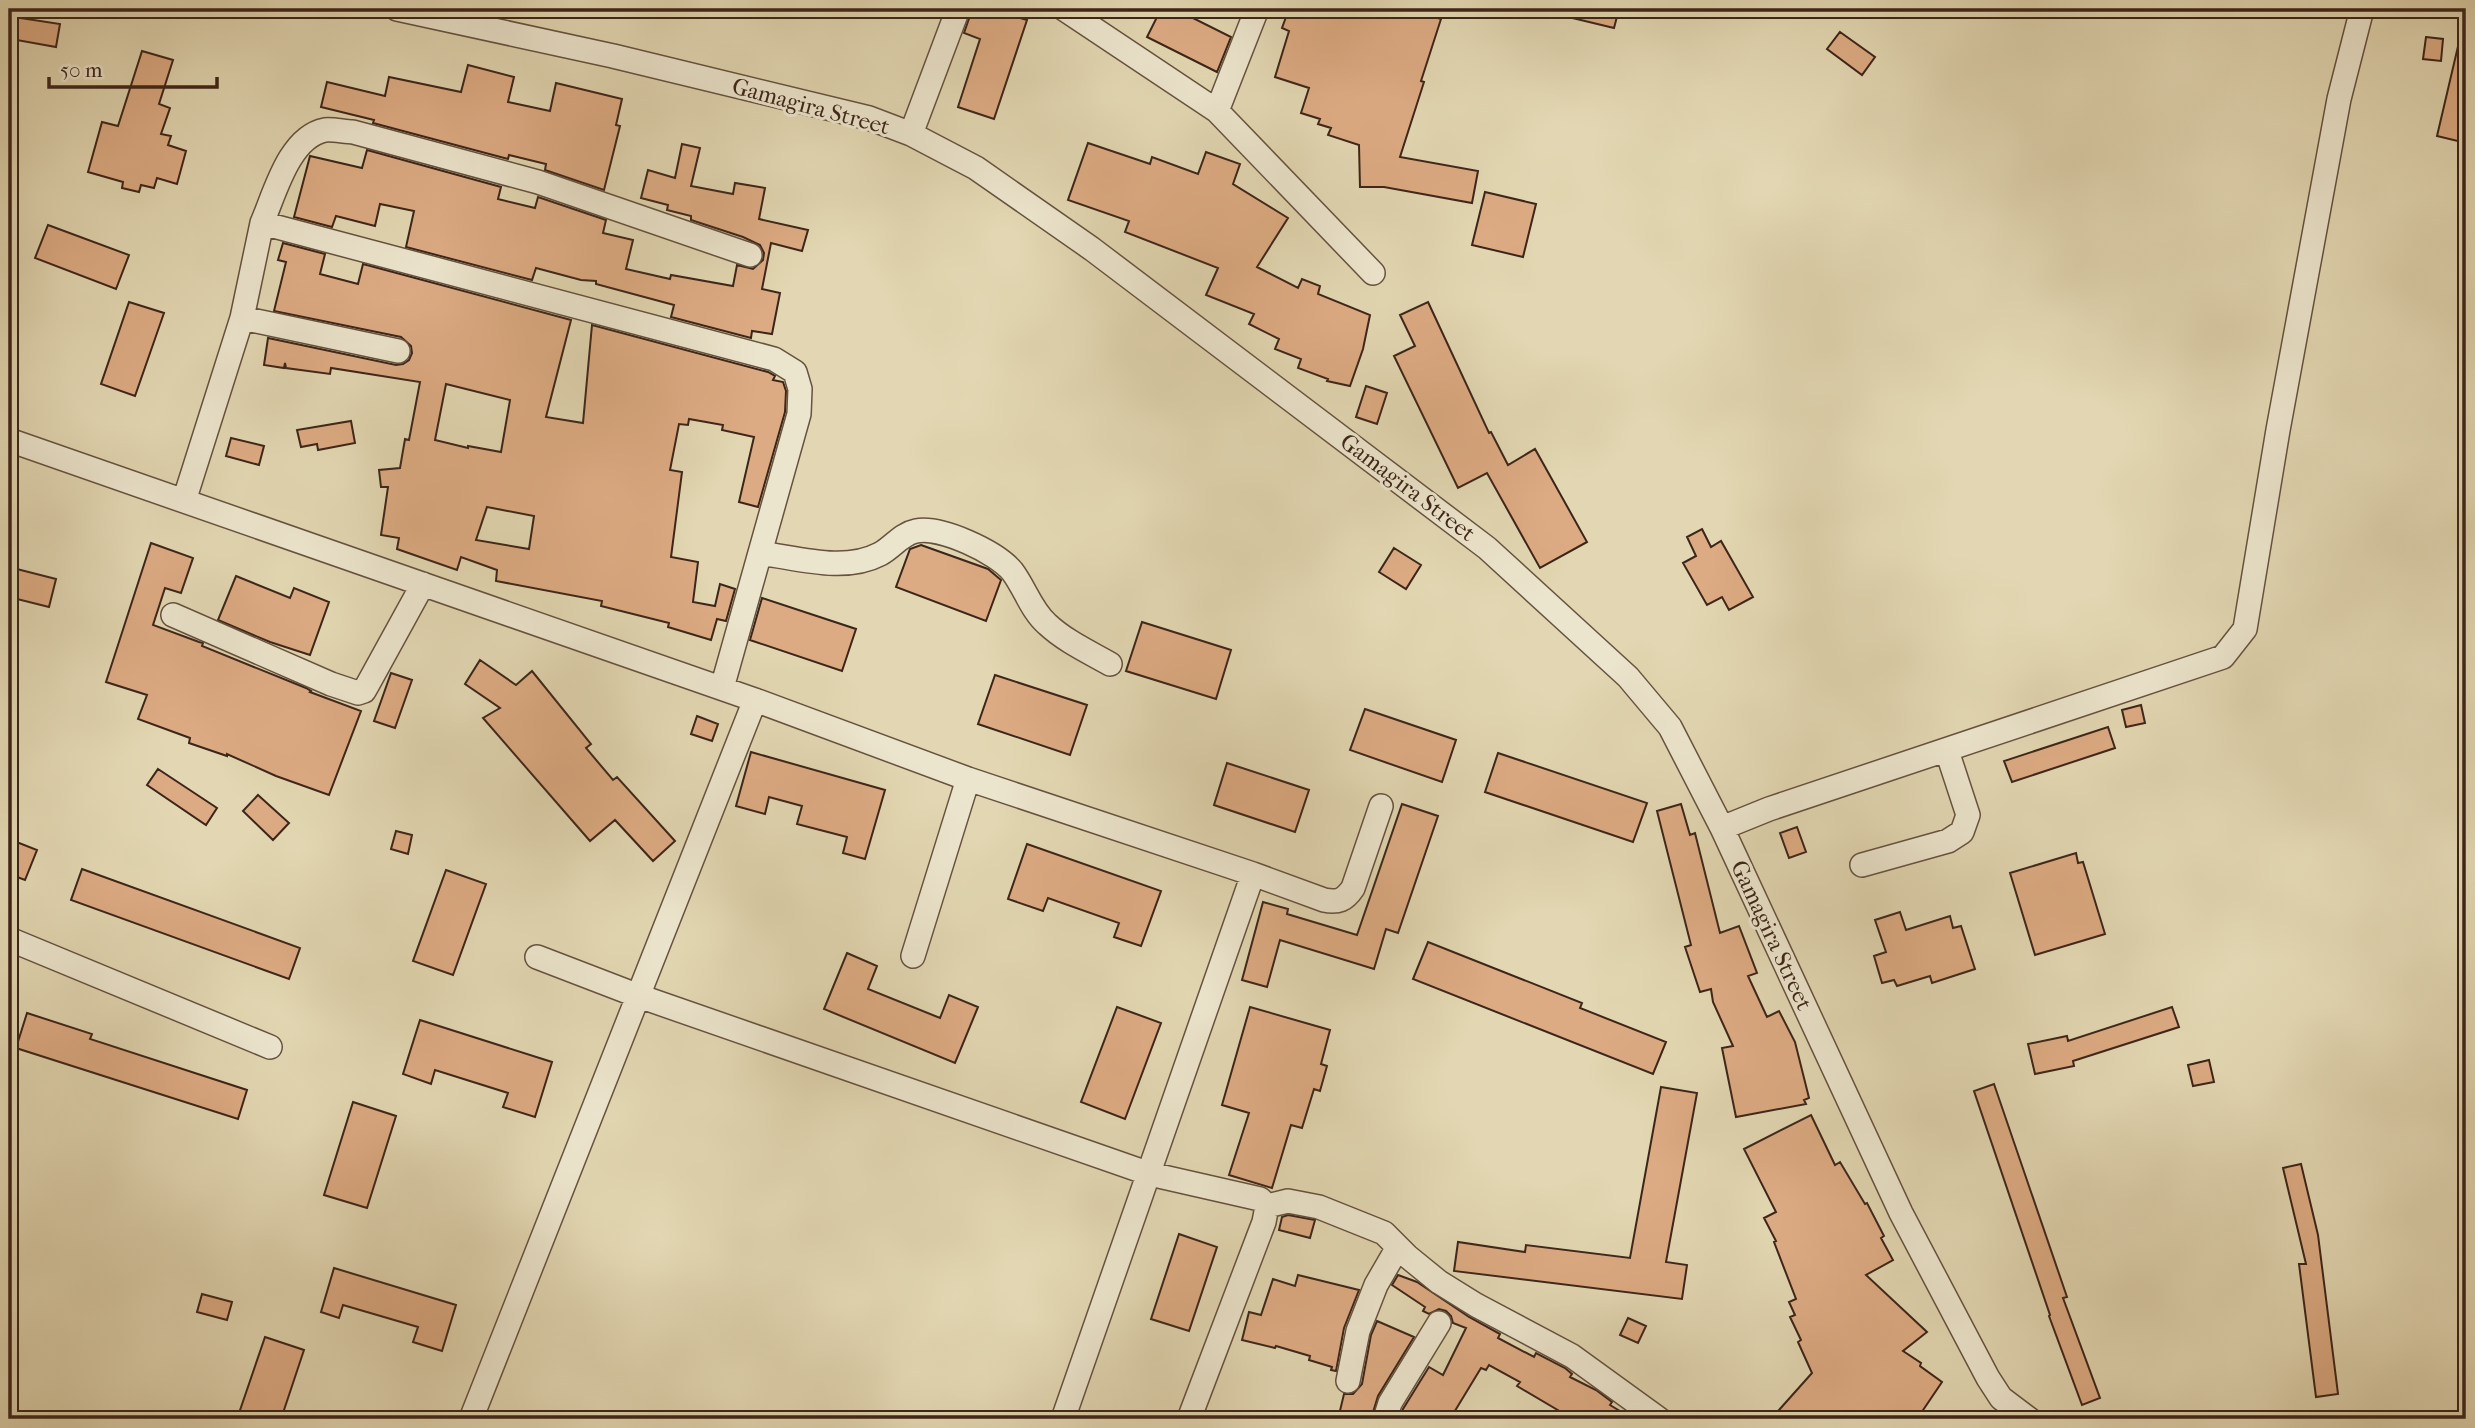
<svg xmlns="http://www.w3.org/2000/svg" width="2475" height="1428" font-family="'IM FELL French Canon',serif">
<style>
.building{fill:#ddab83;stroke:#3c2519;stroke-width:2;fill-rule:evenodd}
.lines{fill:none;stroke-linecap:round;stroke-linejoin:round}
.minor-casing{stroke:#66523f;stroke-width:26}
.minor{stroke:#ece5cd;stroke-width:23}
.labels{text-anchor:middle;stroke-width:6;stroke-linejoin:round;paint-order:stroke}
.street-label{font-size:23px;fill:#3c2519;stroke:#ece5cd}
</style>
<rect width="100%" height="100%" fill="#e2d7b2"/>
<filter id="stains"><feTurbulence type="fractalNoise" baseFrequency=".00286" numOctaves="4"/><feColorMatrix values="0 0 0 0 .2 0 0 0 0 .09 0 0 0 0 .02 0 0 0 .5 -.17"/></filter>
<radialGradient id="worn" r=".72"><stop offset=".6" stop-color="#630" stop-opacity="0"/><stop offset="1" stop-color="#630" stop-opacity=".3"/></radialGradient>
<path class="building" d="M990,9L1027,20L994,119L958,107L980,39L964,33L972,10L988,16Z
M1161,9H1175L1231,37L1217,72L1147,37Z
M1289,9H1409L1441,19L1421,81L1424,82L1400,157L1478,171L1472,203L1384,187H1360L1359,145L1328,135L1331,128L1318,124L1320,119L1301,113L1309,88L1275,77L1289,31L1282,28Z
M1565,9H1619L1614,28L1564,16Z
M14,17L60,24L56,47L11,39Z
M1840,32L1875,57L1862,75L1827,49Z
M2426,37L2443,39L2441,61L2423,59Z
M2459,42L2466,43V143L2437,136Z
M142,51L173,60L159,104L170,108L161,134L171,136L168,145L186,151L177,184L157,178L154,188L141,185L139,192L122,188L123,182L88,172L102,122L118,126Z
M468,65L514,77L508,102L550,111L556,83L622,99L616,125L620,126L604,190L545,170L546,164L509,155L508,159L373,123L374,120L321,107L327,82L385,96L389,77L461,92Z
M1088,143L1150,164L1152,157L1198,174L1206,152L1240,164L1233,184L1288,218L1257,267L1298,288L1302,279L1320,286L1318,294L1370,315L1363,349L1350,386L1327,381L1328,379L1298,368L1301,359L1275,349L1279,339L1249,324L1254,314L1206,295L1218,268L1125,232L1129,221L1068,200Z
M682,144L700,148L691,186L733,194L735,183L765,188L759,219L808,230L802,251L771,243L762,289L780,293L772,334L752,331L751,338L671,317L674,305L596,284V281L581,280L536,268L532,280L406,247L414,211L380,204L375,226L336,216L332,227L294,217L310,156L362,168L367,150L501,187L498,199L535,208L538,197L606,220L603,233L633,240L626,269L670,279L671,275L733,286L737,265L753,269L763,260L764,253L760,245L743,237L691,220V216L667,210L668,205L641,198L648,170L675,178Z
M1485,192L1536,204L1523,257L1472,245Z
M48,225L129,255L116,289L35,258Z
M283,243L325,254L320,274L358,284L363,264L571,320L546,417L583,423L592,325L768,372L775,376L773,380L783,382L786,391L785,412L758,507L739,502L754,437L722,430L723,425L689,419L688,425L679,424L670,470L682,472L671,557L698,562L693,602L715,606L720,584L735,589L726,621L717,619L711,640L668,627L669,623L601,606L602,601L496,581L497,570L461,557L457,570L397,549L399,538L381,535L388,487H381L379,470L400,468L405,439L409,440L420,382L331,368L330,374L286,368L285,363L284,368L264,365L268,338L396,365L403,364L409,360L412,353L411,346L401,337L274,311L286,262L278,260ZM446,384L510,400L501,452L468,446V448L435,440ZM487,507L534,516L529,549L476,540Z
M129,302L164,313L135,396L101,384Z
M1428,302L1489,433L1491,432L1508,465L1535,449L1587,542L1540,568L1487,473L1458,488L1394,356L1415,346L1400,315Z
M1366,386L1387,393L1377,424L1356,417Z
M351,421L355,443L318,450L317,444L301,447L297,430Z
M231,438L264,446L259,465L226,456Z
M1702,529L1711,547L1721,541L1753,597L1729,610L1722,597L1707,605L1683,563L1696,556L1687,537Z
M151,543L193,558L181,593L165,588L153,625L199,642L203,643L202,646L306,688L311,691L310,692L361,711L329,795L276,776L227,754V756L189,743L190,738L138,719L147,695L106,682Z
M921,545L988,569L1001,580L986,621L896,587L910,549Z
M1394,548L1421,565L1406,589L1379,572Z
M9,567L56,579L49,607L9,597Z
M236,576L290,598L294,588L329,602L310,655L270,642L218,620Z
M762,598L856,629L842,671L750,640Z
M1142,622L1231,650L1216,699L1126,671Z
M480,660L516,685L532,671L591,744L586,748L613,780L617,777L675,841L653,861L615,820L590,841L483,718L500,708L465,684Z
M391,673L412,680L395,728L374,721Z
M995,675L1087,705L1070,755L978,724Z
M2141,705L2145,723L2126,727L2122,710Z
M1365,709L1456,740L1442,782L1350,750Z
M697,716L718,724L712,741L691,734Z
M2108,727L2115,748L2012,782L2004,761Z
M751,752L885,790L865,859L843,853L847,837L797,824L802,806L769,797L765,814L736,806Z
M1498,753L1647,803L1633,842L1485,792Z
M1227,763L1309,790L1295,832L1214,805Z
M158,769L217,808L206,825L147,785Z
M258,795L289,823L273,840L243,811Z
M1402,804L1438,816L1398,933L1386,929L1374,969L1280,940L1267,987L1242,980L1263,902L1288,909L1287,914L1357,935Z
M1681,804L1690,835L1695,833L1720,933L1739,926L1757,973L1748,976L1767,1017L1779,1011L1795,1042L1809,1098L1804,1100L1806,1104L1736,1117L1722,1048L1733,1046L1713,1002L1711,989L1700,992L1685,947L1691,945L1657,811Z
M1797,827L1806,852L1789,858L1780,833Z
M396,831L412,835L408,854L391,849Z
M9,839L37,850L25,880L9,874Z
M1027,844L1161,891L1141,946L1114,937L1119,923L1048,898L1043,911L1008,899Z
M2076,853L2078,863L2083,862L2105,934L2035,955L2010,873Z
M82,869L300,948L289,979L71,900Z
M446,870L486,884L453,975L413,961Z
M1900,912L1906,930L1950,916L1953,928L1961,926L1975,969L1932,983L1930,976L1897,986L1894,980L1882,983L1874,956L1886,952L1875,920Z
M1428,942L1582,1003L1580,1008L1666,1042L1653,1074L1413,979Z
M847,953L877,966L868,989L940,1018L949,995L978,1007L955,1063L824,1009Z
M1117,1007L1161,1023L1125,1119L1081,1102Z
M1250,1007L1330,1030L1321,1064L1327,1066L1320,1091L1314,1089L1302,1128L1291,1125L1272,1188L1229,1175L1249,1113L1222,1105Z
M2172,1007L2179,1027L2073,1061L2074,1066L2035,1074L2028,1044L2067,1036L2068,1041Z
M27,1013L92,1034L90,1039L247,1090L238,1119L16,1048Z
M420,1020L552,1062L535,1117L503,1107L508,1093L435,1070L431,1084L403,1074Z
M2209,1060L2214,1082L2193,1086L2188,1065Z
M1994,1084L2067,1297L2063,1298L2100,1398L2082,1405L2049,1316L2050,1315L1974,1091Z
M1661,1087L1697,1093L1666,1262L1687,1265L1682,1299L1454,1271L1458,1242L1525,1252L1526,1245L1630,1258Z
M353,1102L396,1116L367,1208L324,1195Z
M1811,1115L1835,1165L1840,1162L1865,1204L1867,1203L1884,1236L1881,1238L1893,1260L1866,1275L1927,1332L1903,1351L1921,1363L1920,1366L1942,1382L1917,1419H1790L1779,1410L1812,1373L1798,1342L1801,1340L1790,1317L1795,1315L1789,1302L1796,1299L1774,1242L1776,1241L1764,1218L1776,1212L1744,1149Z
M2301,1164L2318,1235L2338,1394L2316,1397L2299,1264H2306L2283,1168Z
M1288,1215L1315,1220L1310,1238L1279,1230L1282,1217Z
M1179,1234L1217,1247L1189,1331L1151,1319Z
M334,1268L456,1305L442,1351L413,1342L418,1327L343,1305L339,1318L321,1312Z
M1298,1275L1359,1290L1344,1328L1336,1371L1331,1370L1332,1367L1309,1360L1310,1356L1276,1346L1275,1348L1242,1340L1249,1312L1261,1315L1273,1279L1295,1286Z
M1398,1275L1417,1282L1469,1317L1500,1334L1498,1338L1534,1357L1536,1353L1565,1368L1572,1374L1570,1377L1596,1390L1612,1402L1610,1405L1633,1419H1573L1517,1386L1520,1382L1489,1365L1486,1370L1481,1368L1450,1419H1400L1403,1409L1429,1367L1443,1375L1466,1328L1453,1323L1451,1316L1446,1311L1439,1309L1429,1314L1423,1311L1425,1307L1392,1285Z
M202,1294L232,1302L227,1320L197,1312Z
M1628,1318L1646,1326L1638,1343L1620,1335Z
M1377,1321L1414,1337L1378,1396L1371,1419H1338L1344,1394H1353L1362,1384L1371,1335Z
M265,1337L304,1350L281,1419H237Z"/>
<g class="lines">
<defs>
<path id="minor" d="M397,9L613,56L869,118L911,134L976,168L1092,249L1487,548L1628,677L1670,727L1722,828L1901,1213L1988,1378L2001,1398L2029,1419
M1064,9L1217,111L1373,273
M1217,111L1257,9
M911,134L958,9
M262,223C275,193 289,137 325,130C333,129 345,132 353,132L538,182L750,255
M242,318L398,351
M9,440L755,700L968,779L1253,874L1324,900C1338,903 1345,900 1353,888L1381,806
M184,501L242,318L262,223L774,359L795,372L800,389L799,414L722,688
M760,553C798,558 844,573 880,554C893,547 901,534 916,531C941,526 996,552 1012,571C1025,588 1031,610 1047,624C1065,641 1089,652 1110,664
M173,615L331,684L358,693L364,691L368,684L423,584
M1722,828L1769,809L2223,657L2245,629L2278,430L2339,99L2362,9
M1862,865L1948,841L1962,832L1968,815L1947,751
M9,939L270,1047
M913,956L968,779
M537,957L636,995L1150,1174L1260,1199L1267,1206L1264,1222L1189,1419
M1267,1206L1288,1201L1319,1207L1384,1233L1407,1256L1439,1282L1476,1305L1572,1356L1659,1419
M1348,1381L1358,1331L1376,1285L1398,1247
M471,1419L755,700
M1063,1419L1253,874
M1385,1419L1390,1403L1439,1323"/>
</defs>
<use href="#minor" class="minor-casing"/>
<use href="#minor" class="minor"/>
</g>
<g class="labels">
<g class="street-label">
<text transform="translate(811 106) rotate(15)" y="8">Gamagira Street</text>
<text transform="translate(1408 487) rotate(37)" y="8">Gamagira Street</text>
<text transform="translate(1772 935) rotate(65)" y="8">Gamagira Street</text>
</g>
</g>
<rect width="2475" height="1428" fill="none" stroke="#e2d7b2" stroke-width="35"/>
<rect x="10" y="10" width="2454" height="1407" fill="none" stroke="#3c2519" stroke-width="3.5"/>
<rect x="18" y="18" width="2440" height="1393" fill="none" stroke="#3c2519" stroke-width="2"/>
<path d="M49 77v10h168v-10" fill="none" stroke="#3c2519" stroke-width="3.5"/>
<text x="60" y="77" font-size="21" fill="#3c2519" stroke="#ece5cd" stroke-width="5" paint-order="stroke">50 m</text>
<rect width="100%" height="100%" filter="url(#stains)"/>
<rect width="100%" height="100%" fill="url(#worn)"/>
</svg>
